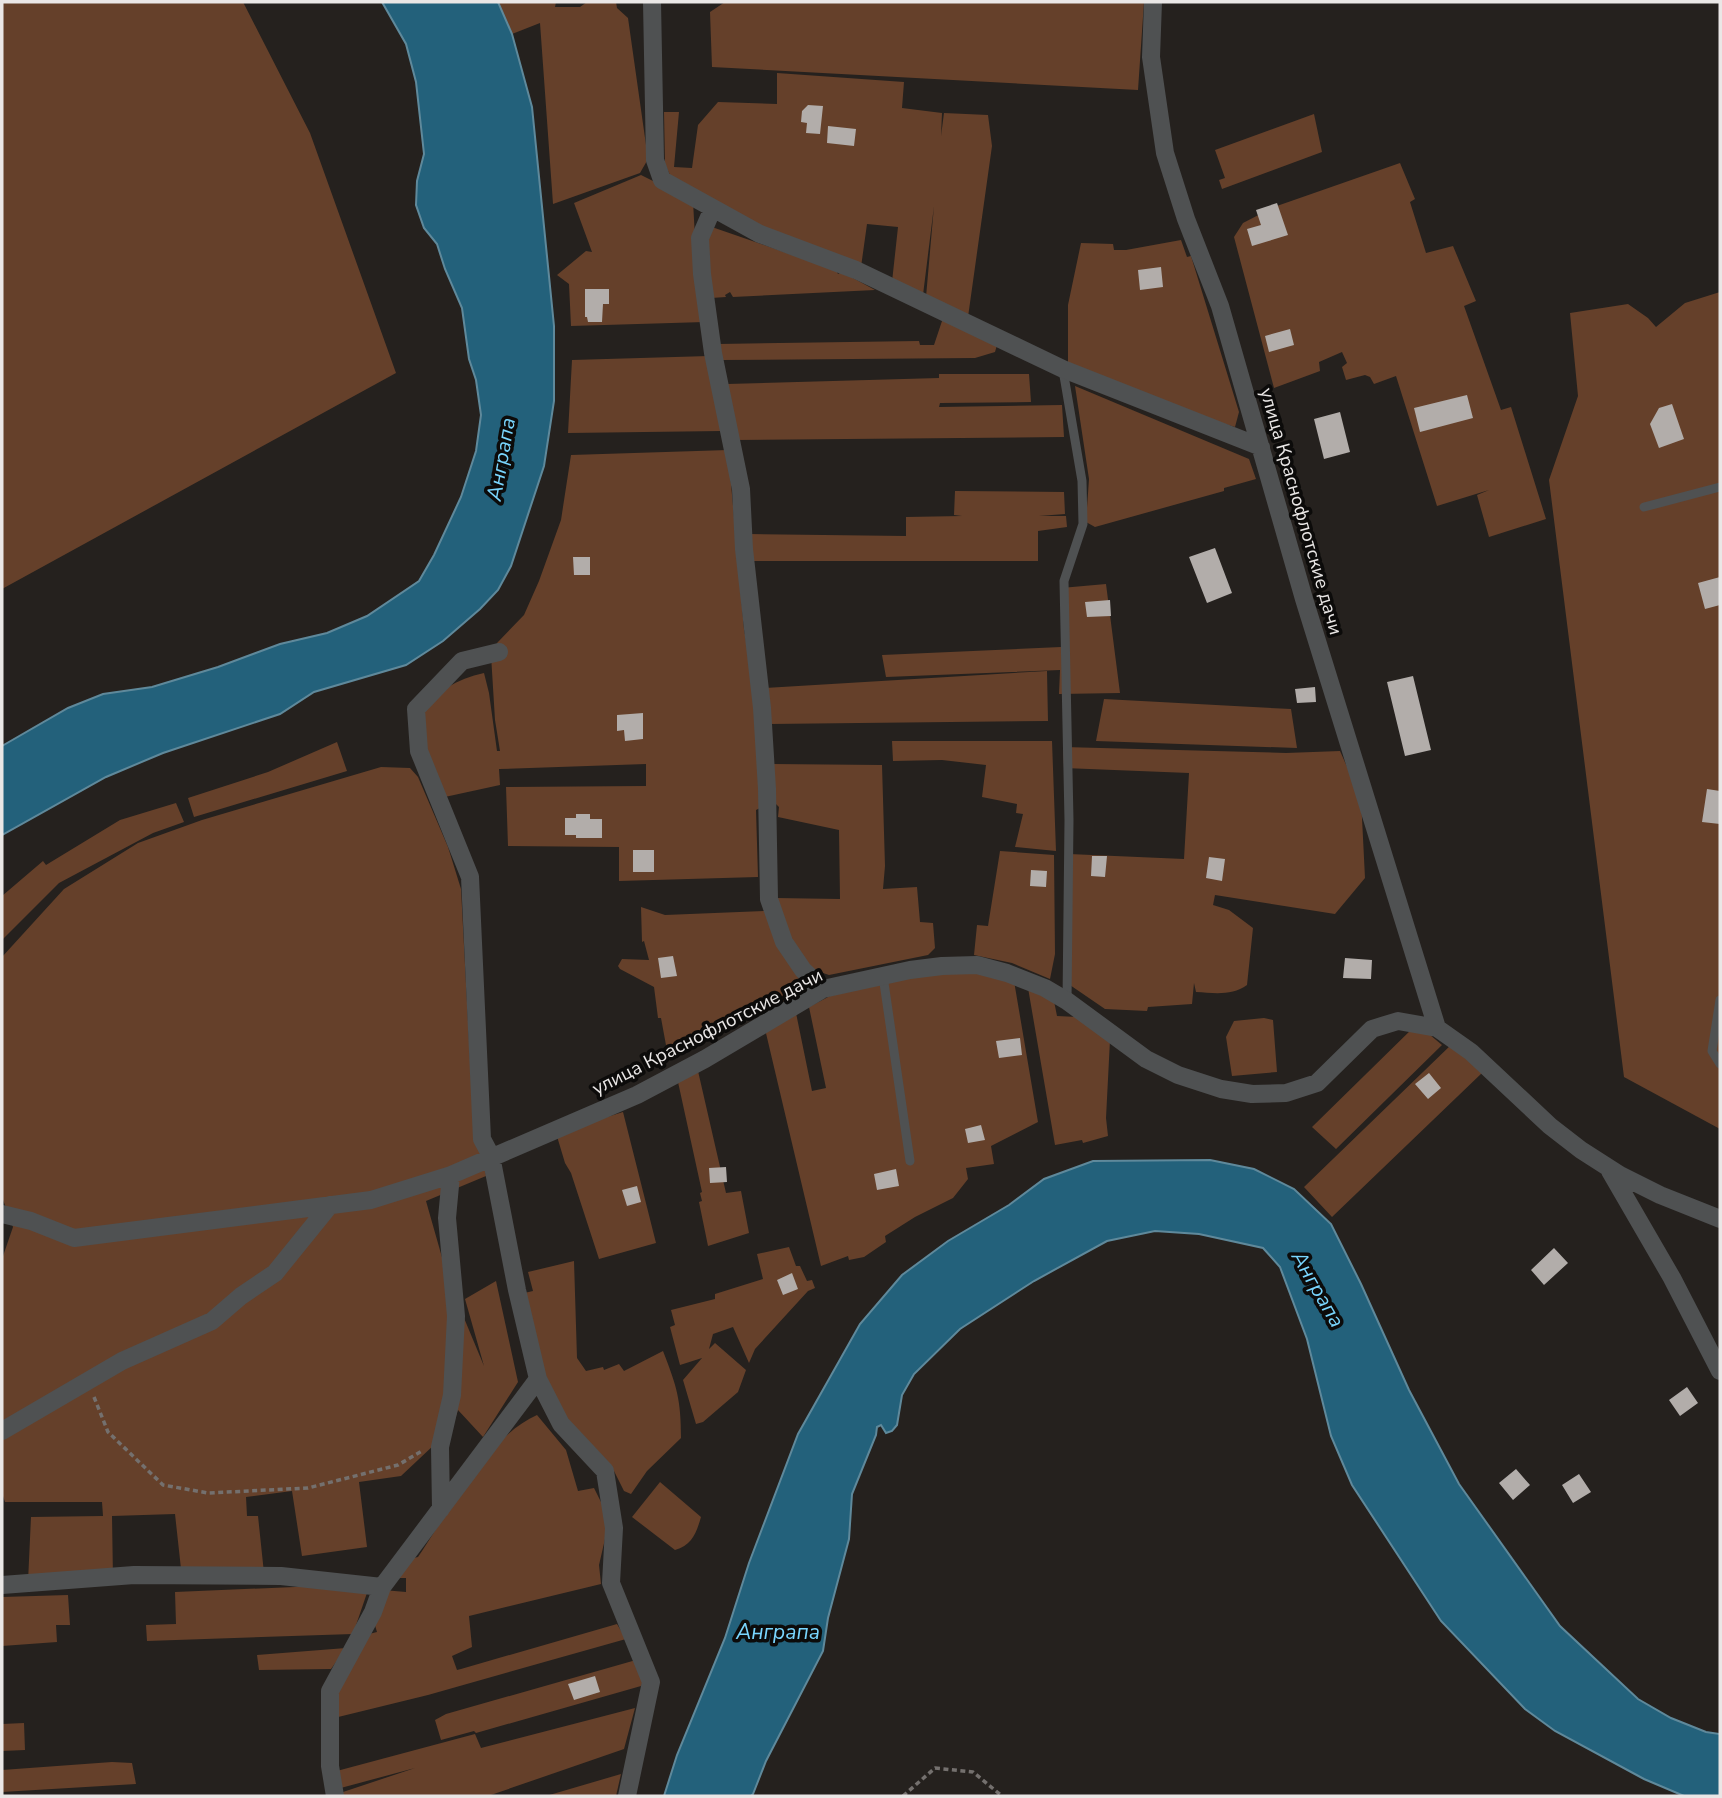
<svg xmlns="http://www.w3.org/2000/svg" width="1722" height="1798" font-family="'Nunito Sans',sans-serif">
<style>
.green{fill:#65402a}
.water{fill:#23617b;stroke:#5f899b;stroke-width:2}
.building{fill:#b2adaa}
.lines{fill:none;stroke-linecap:round;stroke-linejoin:round}
.path{stroke:#74706e;stroke-width:3.5;stroke-dasharray:5 3.5;stroke-linecap:butt}
.lane{stroke:#4f5152;stroke-width:9}
.street{stroke:#4f5152;stroke-width:18}
.labels{text-anchor:middle;stroke-width:7;stroke-linejoin:round;paint-order:stroke}
.street-label{font-size:19px;fill:#eae7e6;stroke:#0c0b0a}
.water-label{font-size:21px;font-style:italic;fill:#79d5fd;stroke:#0c0b0a}
</style>
<rect width="100%" height="100%" fill="#25211e"/>
<path class="green" d="M2,2H243L310,133L396,373L2,589Z
M498,2H556L555,7H580L587,2H616L617,8L628,18L648,159L640,173L553,204L540,23L512,34Z
M725,2H1144L1138,90L712,67L710,12Z
M777,73L904,82L902,108L942,113L941,136L944,113L988,115L992,146L968,317L926,297L934,206L923,295L892,282L898,227L867,224L861,267L765,229L673,182L665,164L664,112H679L674,167L692,168L698,125L718,102L777,104Z
M1314,114L1322,152L1222,189L1219,180L1225,178L1215,150Z
M1400,163L1415,199L1410,202L1426,253L1453,246L1476,301L1464,306L1501,410L1511,407L1546,519L1489,537L1477,495L1489,490L1437,506L1396,376L1374,384L1370,377L1365,375L1346,380L1342,367L1347,363L1342,352L1319,362L1320,371L1274,388L1234,237L1243,223L1274,207Z
M641,175L693,201L695,238L705,322L571,326L569,284L557,275L586,251L592,252L574,203Z
M709,226L836,270L838,274L842,272L875,290L733,297L730,292L725,295L726,297L711,298L708,257L710,256L707,249Z
M1181,240L1187,257L1191,256L1239,412L1235,427L1198,416L1068,364V305L1081,243L1113,244L1114,250H1126Z
M1720,292V1129L1624,1077L1549,480L1578,396L1570,313L1628,304L1648,318L1656,327L1685,303Z
M943,318L997,345L995,352L975,358L720,360L718,344L919,341L920,345H934Z
M709,356L722,431L568,433L572,360Z
M939,374H1029L1031,402L940,403L939,407L1062,405L1064,437L735,440L727,384L939,378Z
M1075,386L1249,459L1256,479L1224,488V491L1095,527L1086,522L1089,479Z
M728,450L744,629L755,694L760,808L756,810L758,877L619,881V847L508,846L506,787L646,786V764L499,769L500,785L431,800L417,713C435,692 457,679 484,673L489,693L497,751H500L495,720L491,655L495,654L497,643L524,615L539,581L561,520L571,455Z
M955,491L1064,492L1065,514L1039,516H1066L1067,527L1038,531V561H749V534L906,536V517L962,516L954,515Z
M1106,584L1120,693L1059,694L1060,670L886,677L882,655L1061,647V588Z
M1047,671L1048,721L769,724L765,688Z
M1104,699L1291,709L1297,748L1096,741Z
M892,741H1052L1056,851L1015,847L1023,814L1016,813L1017,804L982,797L986,765L942,760L893,761Z
M337,742L347,771L194,817L188,798L268,772Z
M1063,747L1286,753L1340,751L1361,798L1365,878L1335,914L1215,895L1213,905L1229,910L1253,928L1247,985C1232,996 1214,993 1196,992L1194,983L1192,1004L1148,1007L1147,1011L1105,1009L1067,983L1069,854L1184,859L1189,773L1064,768Z
M772,764L882,765L885,866L883,889L917,887L920,922L933,923L935,948L928,955L829,975L820,972L810,967L793,943L775,898L840,899L839,830L778,817L779,807L773,801Z
M381,767L410,768L418,777L448,847L461,889L474,1135L484,1152L486,1176L426,1201L449,1282L484,1366L465,1299L496,1281L518,1382L483,1437L458,1410L452,1428L401,1476L359,1482L367,1547L302,1556L292,1491L246,1497L247,1516H258L264,1573L182,1578L175,1514L112,1516L113,1579L28,1582L31,1517L103,1516L102,1502H5L2,1493V1259L13,1227L2,1197V957L64,889L138,843L202,820Z
M176,803L184,822L153,833L59,883L2,940V896L43,861L46,865L120,820Z
M1000,851L1054,855L1055,954L1050,979L1012,963L974,955L977,925L988,926Z
M641,907L665,915L764,911L805,991L668,1056L661,1018H658L654,987L620,969L618,966L622,959L649,960L644,941L642,942Z
M950,968L1014,981L1038,1122L991,1146L994,1164L966,1168L968,1179L953,1198L915,1217L885,1236L886,1242L864,1257L849,1260L848,1256L821,1266L765,1029L796,1013L812,1091L826,1088L809,1007L830,996Z
M1027,982L1053,996L1057,1016L1077,1017L1110,1040L1106,1118L1108,1136L1083,1143L1082,1140L1055,1145Z
M1264,1018L1273,1020L1277,1072L1232,1076L1226,1037L1234,1021Z
M1417,1024L1442,1045L1336,1149L1312,1127Z
M1453,1043L1483,1072L1332,1217L1304,1187Z
M698,1071L726,1193L741,1191L749,1233L708,1246L699,1202L702,1201L700,1193L702,1192L678,1082Z
M623,1112L656,1243L599,1259L571,1173L565,1163L556,1133Z
M789,1247L796,1266H800L807,1281L812,1280L815,1288L808,1291L755,1349L749,1363L733,1327L713,1334L709,1349L715,1343L746,1370L738,1392L703,1422L696,1424L683,1380L702,1358L680,1365L670,1327L675,1325L671,1310L715,1299V1294L763,1279L757,1254Z
M574,1261L577,1358L586,1371L603,1367L604,1370L619,1364L624,1371L663,1351C677,1387 681,1400 681,1438L647,1471L631,1494L624,1491L611,1465L546,1397L520,1294L533,1291L528,1272Z
M537,1415L566,1450L578,1491L594,1488L604,1508L608,1526L599,1565L601,1584L469,1616L472,1647L452,1656L457,1670L461,1669L617,1624L626,1639L428,1695L330,1719L332,1705L365,1635L377,1632L374,1622L383,1590L406,1592V1578H392L409,1559L418,1557C448,1513 488,1436 537,1415Z
M660,1482L701,1517C696,1534 692,1545 675,1550L632,1517Z
M318,1586L368,1590L353,1634L147,1641L146,1625L176,1624L175,1592Z
M68,1595L70,1625H56L57,1642L2,1646V1597Z
M346,1648L331,1669L259,1670L257,1655Z
M636,1660L643,1682L641,1686L476,1733L474,1731L441,1740L435,1720L446,1714Z
M635,1708L624,1749L488,1796H337V1794L415,1768L337,1789L333,1772L475,1734L481,1748Z
M24,1723L25,1750L2,1751V1724Z
M112,1762L132,1763L136,1784L2,1792V1770Z
M621,1774L616,1796H546Z"/>
<path class="water" d="M382,2H498L512,34L532,107L554,326V401L544,466L511,566L498,590L480,609L443,641L406,665L314,692L280,714L163,753L106,777L2,835V746L68,708L103,694L152,687L218,667L280,644L327,633L367,616L419,581L434,555L461,497L476,451L481,415L476,380L469,359L462,308L445,269L437,244L424,228L416,205L417,181L424,154L416,82L406,44Z
M1210,1160L1254,1169L1294,1189L1331,1224L1361,1284L1409,1390L1459,1484L1560,1626L1638,1699L1671,1718L1706,1732L1720,1734V1796H1684L1644,1779L1555,1731L1525,1709L1441,1621L1352,1485L1331,1436L1307,1339L1280,1267L1263,1248L1199,1234L1155,1231L1107,1241L1034,1281L960,1329L914,1374L902,1395L897,1425L892,1431L886,1433L881,1425L877,1427L876,1435L852,1494L849,1539L828,1618L823,1651L766,1761L753,1794L751,1796H664L677,1755L725,1638L749,1563L798,1434L860,1324L902,1275L948,1241L1009,1205L1044,1179L1093,1161Z"/>
<path class="building" d="M808,105L823,106L820,134L806,133L807,123L801,122L802,111Z
M828,126L856,129L854,146L827,143Z
M1277,203L1288,235L1252,246L1247,229L1261,225L1256,210Z
M1161,267L1163,287L1140,290L1138,270Z
M585,289H609V304H603L602,322H588L587,317H585Z
M1290,329L1294,345L1269,352L1265,336Z
M1467,395L1473,418L1420,432L1414,408Z
M1672,404L1684,439L1659,448L1650,424L1659,408Z
M1340,412L1350,452L1324,459L1314,419Z
M1215,548L1232,593L1207,603L1189,557Z
M573,557H590V575H574Z
M1720,577V605L1705,609L1698,583Z
M1110,600L1111,616L1087,617L1085,602Z
M1413,676L1431,750L1405,756L1387,682Z
M1315,687L1316,702L1297,703L1295,689Z
M643,713V739L625,741L624,730L617,731V715Z
M1707,789L1720,791V824L1702,822Z
M576,814H590V819H602V838H576V835H565V818H576Z
M633,850H654V872H633Z
M1092,856H1107L1105,877L1091,876Z
M1209,857L1225,859L1222,881L1206,878Z
M1031,870L1047,871L1046,887L1030,886Z
M673,956L677,976L661,978L658,958Z
M1345,958L1372,960L1371,979L1343,978Z
M1020,1038L1022,1055L999,1058L996,1041Z
M1429,1073L1441,1088L1428,1099L1415,1084Z
M981,1125L985,1140L968,1143L965,1129Z
M726,1167L727,1182L710,1183L709,1168Z
M896,1169L899,1186L877,1190L874,1174Z
M637,1186L641,1202L627,1206L622,1190Z
M1554,1248L1568,1263L1544,1285L1531,1270Z
M792,1273L798,1289L783,1295L777,1280Z
M1687,1387L1698,1403L1680,1416L1669,1400Z
M1516,1469L1530,1485L1513,1500L1499,1483Z
M1579,1474L1591,1492L1573,1503L1562,1485Z
M595,1676L600,1692L574,1700L568,1684Z"/>
<g class="lines">
<path class="path" d="M94,1397L108,1432L163,1485L208,1493L308,1488L398,1465L422,1451
M903,1796L935,1768L973,1772L1002,1796"/>
<path class="lane" d="M1063,370L1082,481L1083,524L1064,581L1069,820L1067,1001
M1644,507L1720,487
M883,976L910,1161
M1720,1000L1712,1051L1720,1064"/>
<path class="street" d="M652,2L655,160L662,180L760,234L856,270L1063,369L1261,447
M1153,2L1151,57L1165,153L1186,219L1220,306L1304,599L1437,1028
M713,208L700,238L702,274L713,353L741,489L744,549L762,708L767,789L769,899L784,942L803,970L823,989
M499,652L462,661L416,709L419,751L470,877L482,1139L491,1156L517,1290L538,1379L561,1424L605,1471L614,1528L611,1583L651,1682L627,1796
M1610,1171L1672,1278L1720,1371
M2,1214L31,1221L74,1238L371,1200L451,1175
M2,1431L122,1361L212,1321L241,1296L275,1273L330,1205
M441,1509L440,1447L452,1395L456,1316L447,1218L451,1175L637,1095L705,1059L823,989L910,970L942,966L977,965L1007,973L1045,988L1067,1001L1146,1059L1178,1075L1221,1089L1252,1094L1286,1093L1317,1083L1372,1029L1398,1021L1437,1028L1471,1052L1550,1126L1581,1150L1620,1175L1660,1195L1720,1219
M2,1585L134,1575L281,1576L382,1587
M335,1796L330,1766V1691L373,1612L382,1587L538,1379"/>
</g>
<g class="labels">
<g class="street-label">
<text transform="translate(1302 511) rotate(74)" y="7">улица Краснофлотские дачи</text>
<text transform="translate(707 1031) rotate(-27)" y="7">улица Краснофлотские дачи</text>
</g>
<g class="water-label">
<text transform="translate(501 459) rotate(-80)" y="7">Анграпа</text>
<text transform="translate(1318 1289) rotate(60)" y="7">Анграпа</text>
<text x="778" y="1639">Анграпа</text>
</g>
</g>
<rect width="1722" height="1798" fill="none" stroke="#eae7e6" stroke-width="7"/>
</svg>
